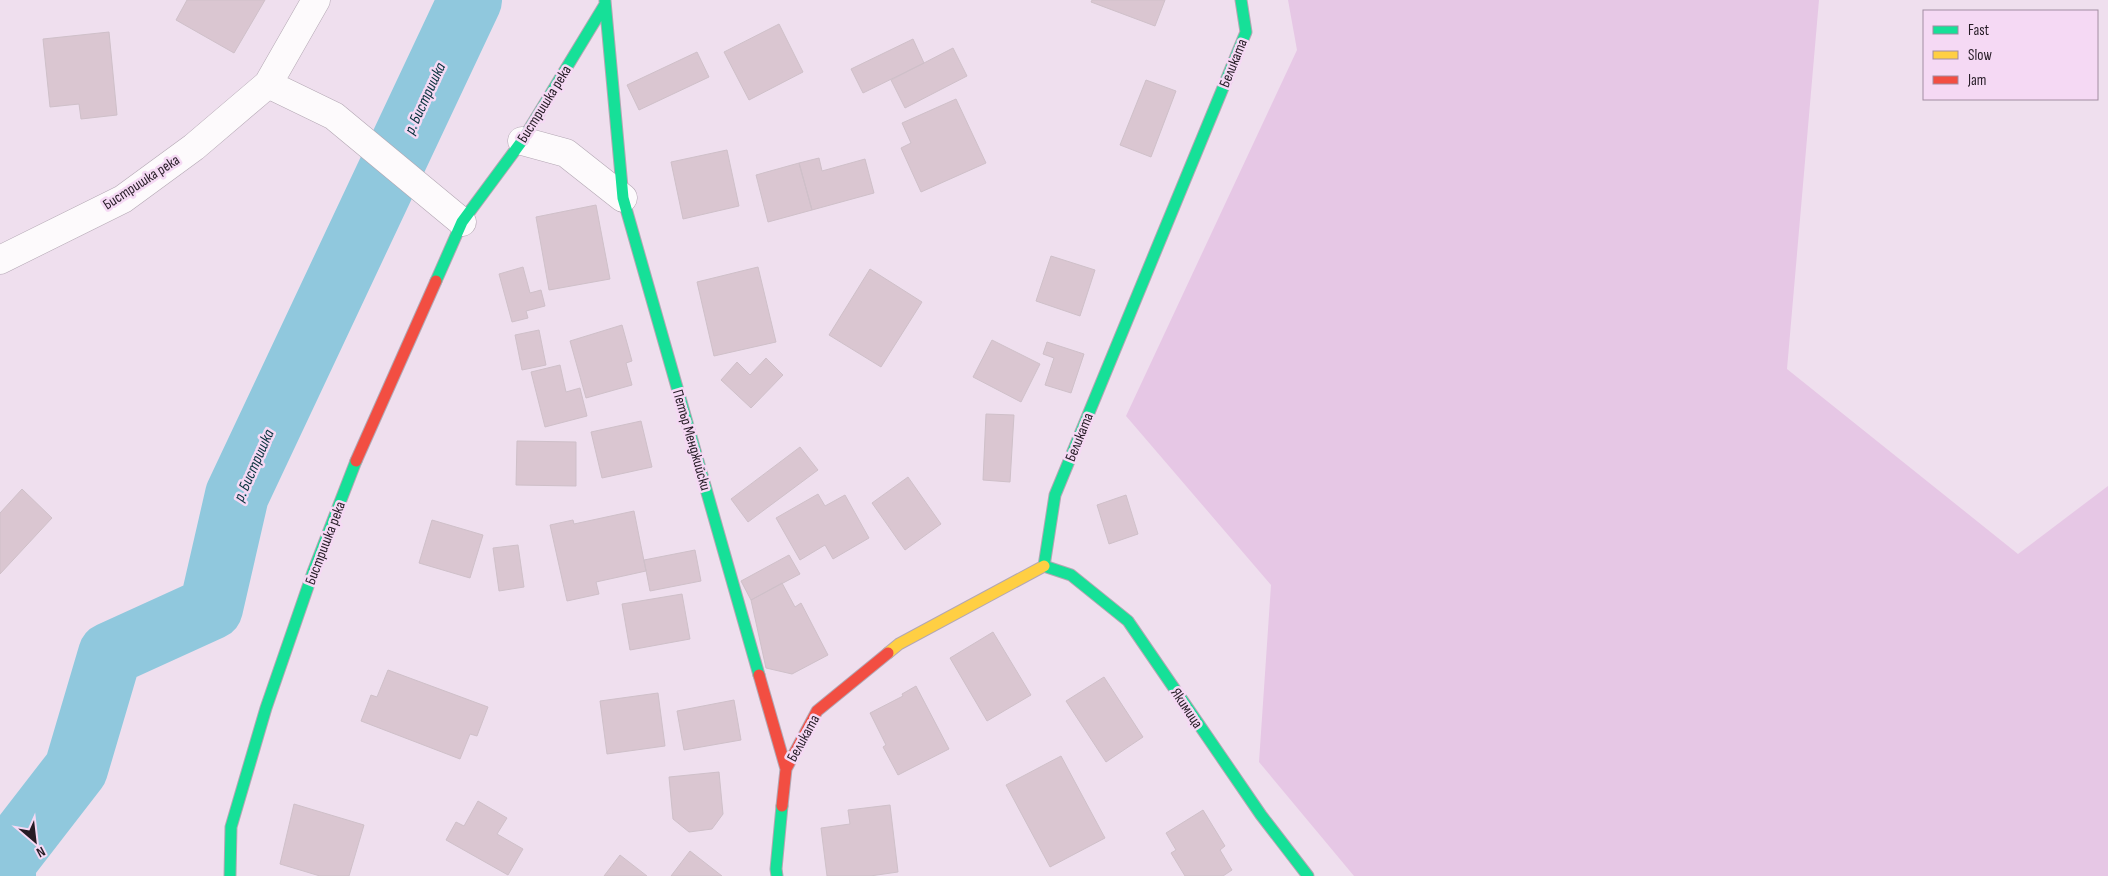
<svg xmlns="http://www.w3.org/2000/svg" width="2108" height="876" font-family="'Sofia Sans Condensed',sans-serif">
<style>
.green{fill:#e6c7e5}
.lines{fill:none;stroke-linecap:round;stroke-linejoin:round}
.river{stroke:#90c8dd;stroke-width:64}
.building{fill:#dac6d1;stroke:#cfc0c9}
.street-casing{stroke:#b3a7b3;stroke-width:29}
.fast-casing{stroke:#b3a7b3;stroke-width:13}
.slow-casing{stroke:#b3a7b3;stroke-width:13}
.jam-casing{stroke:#b3a7b3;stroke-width:13}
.street{stroke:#fdfafc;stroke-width:28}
.fast{stroke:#16e098;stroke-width:11}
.slow{stroke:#ffcf43;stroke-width:11}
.jam{stroke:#f24e42;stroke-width:11}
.labels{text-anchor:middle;stroke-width:5;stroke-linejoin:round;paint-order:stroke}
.street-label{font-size:15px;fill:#251b25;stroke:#f5d9f4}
.water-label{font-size:16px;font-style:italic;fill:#042f3a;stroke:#f5d9f4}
</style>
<rect width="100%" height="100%" fill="#efdfee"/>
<path class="green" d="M1288,0H1819L1787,369L2018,554L2108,486V876H1354L1259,762L1271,585L1126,416L1297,50Z"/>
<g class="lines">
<path class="river" d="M4,876V862L76,769L110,654L211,608L237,495L470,0"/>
</g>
<path class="building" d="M187,0H265L234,53L176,20Z
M1092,0H1165L1155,26L1091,2Z
M779,24L803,72L749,100L724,52Z
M109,32L117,115L81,119L79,104L50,107L43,39Z
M913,39L924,63L863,93L851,69Z
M953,48L967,76L905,108L891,80Z
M697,52L709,77L639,110L627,85Z
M1146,80L1176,91L1151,157L1120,145Z
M956,99L986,163L921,192L901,148L911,143L902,123Z
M727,150L739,206L683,219L671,162Z
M819,158L822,171L865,159L874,193L812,210L799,163Z
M799,163L812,210L768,222L756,175Z
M596,205L610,279L549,290L536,217Z
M1051,256L1095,270L1080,316L1036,301Z
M523,267L530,293L541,290L545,306L526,311L528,318L512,322L499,274Z
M758,267L776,342L714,356L697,282Z
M870,269L922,302L881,367L829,335Z
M622,325L632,361L626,363L632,385L586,398L570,341Z
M539,330L546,365L522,370L515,335Z
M992,340L1040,364L1021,402L973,377Z
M1047,342L1084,354L1071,393L1045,385L1054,358L1043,354Z
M766,358L783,375L751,408L721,380L737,362L750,375Z
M560,365L566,392L580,388L587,416L545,427L531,372Z
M986,414L1014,415L1010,482L983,480Z
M641,421L652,467L602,478L591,432Z
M517,441L576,442V486L516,485Z
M800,447L818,470L748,522L731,499Z
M908,477L941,524L905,550L872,503Z
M22,489L52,518L0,574V513Z
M818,494L825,506L845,495L869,538L833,559L825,545L800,560L776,518Z
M1126,495L1138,534L1109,544L1097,505Z
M634,511L646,571L596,582L599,594L567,601L550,525L573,520L574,524Z
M432,520L483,535L470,578L419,563Z
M518,545L524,587L499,591L493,548Z
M695,550L701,581L650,591L644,560Z
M789,555L800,574L751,600L741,581Z
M782,583L795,607L801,603L828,655L792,674L766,668L751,600Z
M682,594L690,639L630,650L622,604Z
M993,632L1031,695L987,721L950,658Z
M388,670L488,707L477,736L470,734L460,759L361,721L371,695L377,697Z
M1104,677L1143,737L1106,762L1066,701Z
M916,686L949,749L898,775L883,747L886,745L870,713L903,696L902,694Z
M658,693L665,746L607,754L600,701Z
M734,700L741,740L684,750L677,711Z
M1061,756L1105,838L1050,867L1006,785Z
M719,772L723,814L712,829L689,832L673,819L669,777Z
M478,801L507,818L497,834L523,849L508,875L446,840L456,822L464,826Z
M294,804L364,825L349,876H320L280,864Z
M890,805L898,872L870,876H827L821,828L850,824L848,810Z
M1203,810L1225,846L1220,850L1232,870L1223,876H1185L1171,853L1176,850L1166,833Z
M690,851L722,876H671Z
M620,855L647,876H604Z"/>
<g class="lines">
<defs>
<path id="street" d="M268,84L334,116L462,222
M522,141L566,153L623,198
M0,260L123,199L194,147L268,84L316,0"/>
<path id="fast" d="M605,1L623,198L759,675
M436,281L462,222L522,141L604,6
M1044,566L1055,495L1246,32L1241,0
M1044,566L1071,575L1128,621L1261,815L1308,876
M230,876L231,827L266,708L313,572L356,461
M777,876L776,869L782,806"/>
<path id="slow" d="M888,653L899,644L1044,566"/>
<path id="jam" d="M356,461L436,281
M759,675L786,769L782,806
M786,769L817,711L888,653"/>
</defs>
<use href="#street" class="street-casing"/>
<use href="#fast" class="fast-casing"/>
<use href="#slow" class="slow-casing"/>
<use href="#jam" class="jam-casing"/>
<use href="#street" class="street"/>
<use href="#fast" class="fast"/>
<use href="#slow" class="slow"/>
<use href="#jam" class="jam"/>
</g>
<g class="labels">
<g class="street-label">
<text transform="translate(1233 63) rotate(-68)" y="5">Беликата</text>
<text transform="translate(544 104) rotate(-58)" y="5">Бистришка река</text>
<text transform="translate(141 182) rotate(-33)" y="5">Бистришка река</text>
<text transform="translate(1079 437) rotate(-68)" y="5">Беликата</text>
<text transform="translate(692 440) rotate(74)" y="5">Петър Менджийски</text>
<text transform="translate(325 543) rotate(-69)" y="5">Бистришка река</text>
<text transform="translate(1187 708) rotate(56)" y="5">Якимица</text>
<text transform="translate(803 738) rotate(-61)" y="5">Беликата</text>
</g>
<g class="water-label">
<text transform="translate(424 98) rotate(-65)" y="6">р. Бистришка</text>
<text transform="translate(253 465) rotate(-66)" y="6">р. Бистришка</text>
</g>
</g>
<rect x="1923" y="10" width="175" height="90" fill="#f5d9f4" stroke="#a28da1"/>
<rect x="1933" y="26" width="25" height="8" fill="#16e098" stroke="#a28da1"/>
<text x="1968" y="35" font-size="15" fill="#251b25">Fast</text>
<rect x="1933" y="51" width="25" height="8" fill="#ffcf43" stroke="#a28da1"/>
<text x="1968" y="60" font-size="15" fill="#251b25">Slow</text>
<rect x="1933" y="76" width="25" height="8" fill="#f24e42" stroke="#a28da1"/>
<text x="1968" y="85" font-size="15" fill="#251b25">Jam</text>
<g transform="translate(35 841) rotate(152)" stroke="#f5d9f4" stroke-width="4" paint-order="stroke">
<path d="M0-4L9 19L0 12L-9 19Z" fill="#251b25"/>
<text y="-8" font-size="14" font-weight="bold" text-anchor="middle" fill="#251b25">N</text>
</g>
</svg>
